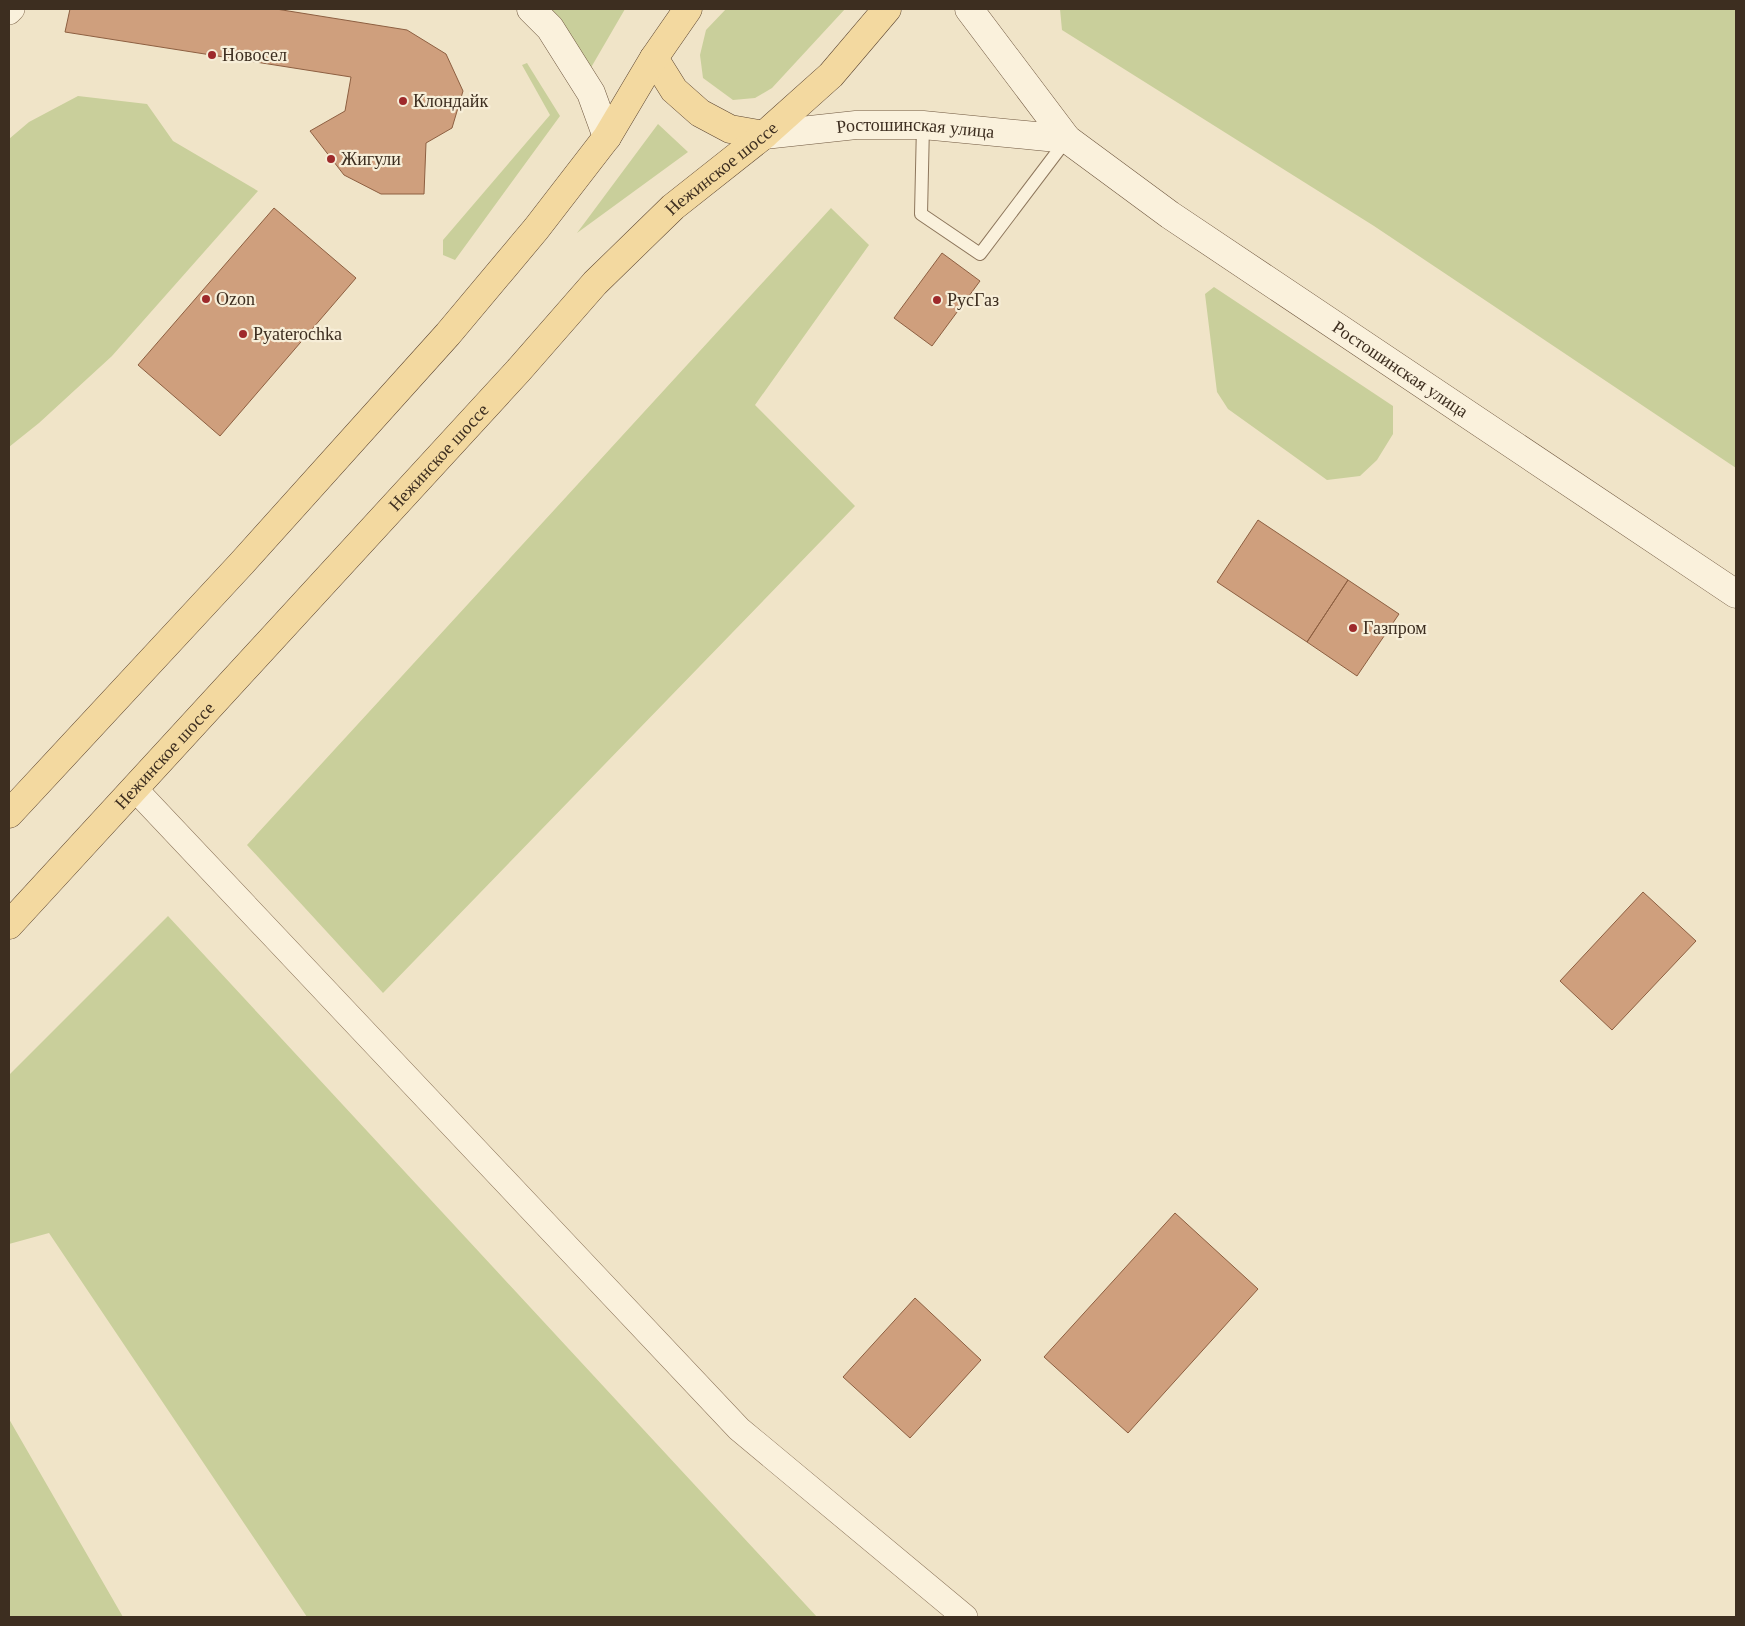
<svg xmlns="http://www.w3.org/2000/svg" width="1745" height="1626" font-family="Georgia,serif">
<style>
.green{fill:#c9cf9b}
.building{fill:#cf9f7d;stroke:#8d5f41}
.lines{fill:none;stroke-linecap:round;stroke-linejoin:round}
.lane-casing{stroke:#8d765c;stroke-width:14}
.street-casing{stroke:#8d765c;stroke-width:26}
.secondary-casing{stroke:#6f573f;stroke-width:29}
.primary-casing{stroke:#5b4430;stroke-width:29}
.lane{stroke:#faf1dc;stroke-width:12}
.street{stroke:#faf1dc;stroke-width:25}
.secondary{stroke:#faf1dc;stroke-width:28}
.primary{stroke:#f3d9a0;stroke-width:28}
.poi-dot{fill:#9e2a2b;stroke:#f7eed8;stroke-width:2}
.labels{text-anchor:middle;stroke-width:4.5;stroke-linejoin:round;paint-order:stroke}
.poi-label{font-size:18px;fill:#3d2e20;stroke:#f7eed8;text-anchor:start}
.street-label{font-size:18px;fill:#3d2e20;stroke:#f7eed8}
</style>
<rect width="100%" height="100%" fill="#f0e4c8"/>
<path class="green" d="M548,9H625L589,71Z
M726,9H845L772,88L755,98L733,100L703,78L700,55L706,30Z
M1060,9H1736V468L1374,226L1062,30Z
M527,63L560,116L455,260L443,255V240L550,115L522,65Z
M78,96L147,104L173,141L258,191L112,356L39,423L9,447V139L29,122Z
M658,124L688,152L577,233Z
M831,208L869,245L755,405L855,506L383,993L247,845Z
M1214,287L1393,406V434L1377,460L1360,476L1327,480L1228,409L1217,392L1205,294Z
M168,916L817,1617H307L49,1233L9,1244V1075Z
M9,1419L123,1617H9Z"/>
<path class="building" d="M70,9H276L407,30L446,54L463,91L452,128L426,143L424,194H381L344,175L310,131L345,111L351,77L65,32Z
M274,208L356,278L220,436L138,365Z
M942,253L980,281L932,346L894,318Z
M1258,520L1348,580L1307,642L1217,582Z
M1348,580L1399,614L1357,676L1307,642Z
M1643,892L1696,941L1612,1030L1560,981Z
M1175,1213L1258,1289L1128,1433L1044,1357Z
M915,1298L981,1360L910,1438L843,1377Z"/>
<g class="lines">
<defs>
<path id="lane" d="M923,125L921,214L980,254L1067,139"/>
<path id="street" d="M9,12L12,9
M134,788L739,1429L965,1617"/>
<g id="secondary">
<path d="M531,9L550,28L591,93L607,137"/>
<path id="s1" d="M969,9L1067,139L1170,215L1736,594"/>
<path id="s2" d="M764,135L856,125H923L1067,139"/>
</g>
<g id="primary">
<path d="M654,58L674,90L700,113L730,129L764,135"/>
<path d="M9,814L242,563L448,334L536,229L607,137L654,58L688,9"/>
<path id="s3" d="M9,925L518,371L595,283L673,207L764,135L831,75L887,9"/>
</g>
</defs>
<use href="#lane" class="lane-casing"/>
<use href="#street" class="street-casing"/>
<use href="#secondary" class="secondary-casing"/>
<use href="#primary" class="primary-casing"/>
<use href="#lane" class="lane"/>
<use href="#street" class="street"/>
<use href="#secondary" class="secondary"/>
<use href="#primary" class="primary"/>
</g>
<g class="poi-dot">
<circle cx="212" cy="55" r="5"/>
<circle cx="403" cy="101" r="5"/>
<circle cx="331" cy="159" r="5"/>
<circle cx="206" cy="299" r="5"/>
<circle cx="937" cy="300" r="5"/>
<circle cx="243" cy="334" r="5"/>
<circle cx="1353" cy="628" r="5"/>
</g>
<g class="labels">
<g class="poi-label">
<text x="222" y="61">Новосел</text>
<text x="413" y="107">Клондайк</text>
<text x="341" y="165">Жигули</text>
<text x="216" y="305">Ozon</text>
<text x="947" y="306">РусГаз</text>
<text x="253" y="340">Pyaterochka</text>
<text x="1363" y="634">Газпром</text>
</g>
<g class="street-label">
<text dy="6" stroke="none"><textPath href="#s2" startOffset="152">Ростошинская улица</textPath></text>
<text dy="6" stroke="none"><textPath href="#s3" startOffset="1040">Нежинское шоссе</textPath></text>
<text dy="6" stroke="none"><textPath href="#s1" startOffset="568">Ростошинская улица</textPath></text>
<text dy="6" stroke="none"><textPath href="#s3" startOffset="635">Нежинское шоссе</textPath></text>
<text dy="6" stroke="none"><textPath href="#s3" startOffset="230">Нежинское шоссе</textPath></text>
</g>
</g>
<rect width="1745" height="1626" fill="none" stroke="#3d2e20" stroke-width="20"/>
</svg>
